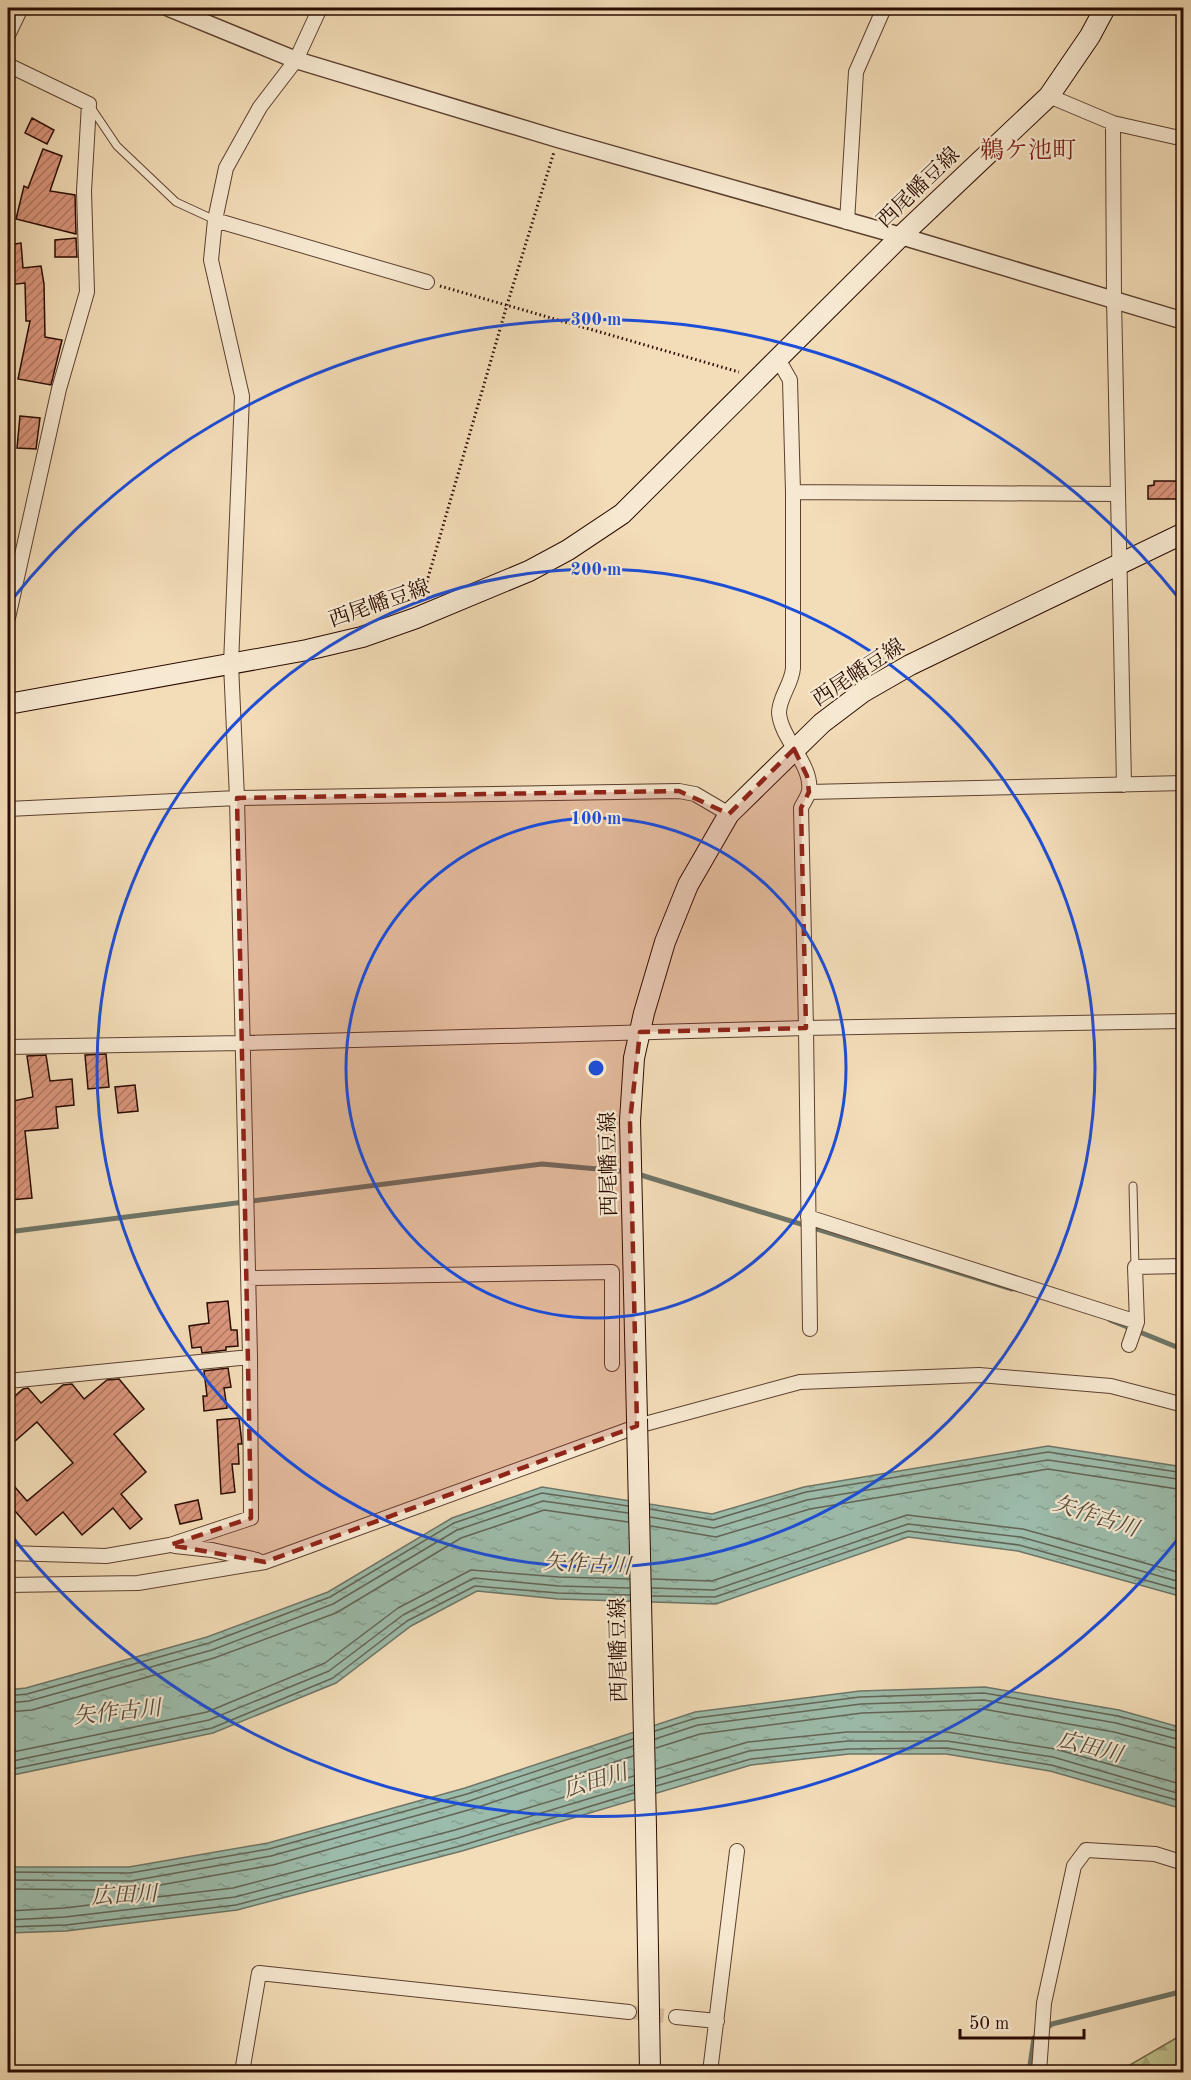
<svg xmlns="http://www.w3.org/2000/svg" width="1191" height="2080" font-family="'Old Standard TT','Noto Serif JP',serif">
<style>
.forest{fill:url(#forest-firs);stroke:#746646;stroke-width:1.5}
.water{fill:url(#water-ripples);stroke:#6e7567;stroke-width:1.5}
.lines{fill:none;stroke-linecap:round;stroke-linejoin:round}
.shore{stroke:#636456;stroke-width:1.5}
.stream{stroke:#6e7567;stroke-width:5}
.building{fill:url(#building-hatch);stroke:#2a0b01;stroke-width:1.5}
.minor-tunnel{stroke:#d5be9d;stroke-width:14;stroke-dasharray:14 7;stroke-linecap:butt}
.service-casing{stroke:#5c402f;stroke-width:9}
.minor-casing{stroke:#5c402f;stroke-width:16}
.tertiary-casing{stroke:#5c402f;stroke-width:19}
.secondary-casing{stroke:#2a0b01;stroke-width:22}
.path{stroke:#2a0b01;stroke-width:3;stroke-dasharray:1.5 3;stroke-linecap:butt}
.service{stroke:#f7e9d1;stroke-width:7}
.minor{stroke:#f7e9d1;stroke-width:14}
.tertiary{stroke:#f7e9d1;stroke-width:16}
.secondary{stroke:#f7e9d1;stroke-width:20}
.secondary-bridge-casing{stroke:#2a0b01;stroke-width:22;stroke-linecap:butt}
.secondary-bridge{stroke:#f7e9d1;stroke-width:20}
.marked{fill:#8f2418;fill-opacity:0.2;stroke:#8f2418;stroke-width:4.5;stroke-dasharray:12 8;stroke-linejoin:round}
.ring{fill:none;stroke:#1d4ed8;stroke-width:3}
.labels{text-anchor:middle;stroke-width:4.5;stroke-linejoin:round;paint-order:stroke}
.street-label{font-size:21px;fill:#2a0b01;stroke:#f7e9d1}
.water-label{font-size:22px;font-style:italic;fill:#52493c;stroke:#f7e9d1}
.quarter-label{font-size:24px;fill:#7a1f14;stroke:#f7e9d1}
.centre{fill:#1d4ed8;stroke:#f7e9d1;stroke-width:3}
.ring-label{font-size:18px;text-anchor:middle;font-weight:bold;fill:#1d4ed8;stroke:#f7e9d1;stroke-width:4.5;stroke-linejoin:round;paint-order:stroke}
</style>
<defs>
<pattern id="forest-firs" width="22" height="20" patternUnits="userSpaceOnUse" patternTransform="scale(1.5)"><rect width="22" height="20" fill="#bec08c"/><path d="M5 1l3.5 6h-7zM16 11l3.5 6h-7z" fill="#a3a477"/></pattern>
<pattern id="water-ripples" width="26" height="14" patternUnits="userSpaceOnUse" patternTransform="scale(1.5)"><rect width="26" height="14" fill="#9cbcab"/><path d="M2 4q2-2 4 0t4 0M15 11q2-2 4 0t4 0" fill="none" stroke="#87a091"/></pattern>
<pattern id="building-hatch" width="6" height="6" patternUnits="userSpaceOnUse" patternTransform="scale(1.5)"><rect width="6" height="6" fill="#da957c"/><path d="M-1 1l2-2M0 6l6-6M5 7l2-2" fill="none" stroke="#b17863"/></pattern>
</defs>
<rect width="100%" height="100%" fill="#f3ddb8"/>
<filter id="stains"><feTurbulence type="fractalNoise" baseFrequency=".00333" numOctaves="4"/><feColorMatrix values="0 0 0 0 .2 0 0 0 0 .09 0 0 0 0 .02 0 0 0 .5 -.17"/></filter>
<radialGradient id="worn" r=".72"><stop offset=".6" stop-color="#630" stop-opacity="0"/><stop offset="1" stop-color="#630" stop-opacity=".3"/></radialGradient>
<path class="forest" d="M1183,2034V2072H1123L1128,2066Z"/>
<path class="water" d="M1048,1446L1183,1467V1597L1018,1551L908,1537L716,1604L558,1599L477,1591L411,1626L336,1683L213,1733L8,1776V1690L26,1688L207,1637L328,1592L452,1518L542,1487L712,1514L804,1487Z
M985,1687L1119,1710L1183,1728V1809L1050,1771L946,1754H849L751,1765L462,1851L237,1910L66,1931L8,1933V1867H129L268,1843L465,1788L695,1712L860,1691Z"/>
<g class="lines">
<path class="shore" d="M650,1509L713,1520L806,1492L1048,1452L1184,1473
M650,1517L714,1528L807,1500L1048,1460L1184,1480
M651,1526L716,1537L810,1509L1048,1469L1184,1490
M652,1579L712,1581L907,1515L1023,1529L1184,1574
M652,1588L714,1590L908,1524L1021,1537L1184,1583
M652,1596L715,1597L908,1531L1019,1545L1184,1591
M8,1696L27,1694L209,1643L330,1597L454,1523L542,1493L628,1506
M8,1703L29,1701L212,1650L333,1604L457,1530L543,1501L628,1513
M8,1712L32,1710L214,1658L336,1613L461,1538L544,1510L628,1522
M655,1731L696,1718L860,1697L984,1693L1118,1716L1184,1733
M655,1739L698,1725L861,1704L984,1700L1116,1723L1184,1741
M656,1748L700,1734L862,1713L983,1709L1114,1732L1184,1750
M8,1753L207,1712L325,1663L398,1608L471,1570L559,1577L629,1579
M8,1762L209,1720L329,1671L403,1615L474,1578L559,1586L629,1588
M656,1769L748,1742L847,1732H947L1055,1749L1184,1785
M8,1770L212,1728L333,1678L407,1621L475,1586L558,1593L630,1595
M656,1779L749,1751L848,1741H947L1053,1757L1184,1795
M656,1786L751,1759L848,1749L947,1748L1051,1765L1184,1802
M8,1872L130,1873L269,1849L467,1794L633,1739
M8,1880L131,1881L271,1856L469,1801L633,1746
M8,1889L132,1890L273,1865L472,1809L633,1756
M8,1911L64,1908L233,1888L455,1830L634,1776
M8,1920L65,1917L235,1897L458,1838L634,1785
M8,1927L66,1925L236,1905L460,1846L634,1793"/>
<path class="stream" d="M8,1232L542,1164L631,1172L1012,1289
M1110,1320L1184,1350
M1029,2072L1034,2038L1052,2024L1184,1991"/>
</g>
<path class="building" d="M32,118L54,130L47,144L25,133Z
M43,149L62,156L50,191L75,195L76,234L16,219L24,186L28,188Z
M76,238L77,257H55V240Z
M21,243L23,268L41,266L44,284L45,337L62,340L51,385L18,379L30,321H26L25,283L8,285V245Z
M20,416L40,418L36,449L17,448Z
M1154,481H1179V499H1148V486L1154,485Z
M106,1054L109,1087L88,1089L85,1055Z
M46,1055L50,1081L72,1079L74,1105L56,1107L58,1128L25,1131L32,1198L10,1200L8,1159V1102L33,1097L27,1056Z
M135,1085L138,1111L118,1113L115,1087Z
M228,1301L231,1330H237L238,1346L226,1347V1350L202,1353L201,1347L192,1348L189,1326L209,1323L207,1303Z
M228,1368L231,1387L224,1388L227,1408L204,1411L203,1396H207L204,1371Z
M119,1379L144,1409L114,1434L146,1472L121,1494L142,1519L130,1529L113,1508L82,1535L63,1512L36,1535L8,1503V1479L27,1501L73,1463L37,1422L8,1447V1402L23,1389L28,1388L41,1403L63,1385L72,1384L84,1399L107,1380Z
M239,1418L242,1444H238L239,1464H232L235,1492L221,1494L217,1420Z
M198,1500L202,1519L180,1524L175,1505Z"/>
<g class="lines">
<path class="minor-tunnel" d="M629,2012L676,2017"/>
<defs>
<path id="service" d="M90,106L117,146L176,202L215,220
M1133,1186L1135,1267"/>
<path id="minor" d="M8,35L21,8
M8,65L89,104L84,191L87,292L59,389L8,618
M1049,96L1113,123L1184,139
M1113,123L1114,299L1124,785
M215,220L427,282
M847,222L856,72L884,8
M778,359L790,380L793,492V668C792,684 779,697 779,713C781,739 813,765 809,791C808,797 803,803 801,808L806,1028L810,1329
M793,492L1118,494
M809,792L1184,783
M8,809L237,798L679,791L695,794L729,814
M8,1047L242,1043L806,1028L1184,1021
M808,1217L1137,1322L1135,1267L1184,1266
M248,1278L612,1272V1364
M1129,1345L1137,1322
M8,1381L250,1357
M175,1546L212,1550L257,1560
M8,1553L106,1556L170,1545L251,1518L250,1357L237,798L231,664L242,396L211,260L215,220L226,168L260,107L296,60L320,8
M8,1585L138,1583L265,1562L641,1425L800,1382L979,1375L1111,1386L1184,1405
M676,2017L717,2021
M242,2072L259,1973L629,2012
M710,2072L737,1851
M1039,2072L1044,2003L1074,1866L1086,1850L1155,1854L1184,1863"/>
<path id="tertiary" d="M169,8L296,60L558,139L901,236L1184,321"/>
<path id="secondary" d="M8,704L307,650L362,637L416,618L529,571L568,550L622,514L901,236L1049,96L1090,36L1105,8
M637,1419L630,1121L634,1058L644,1013L665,942L688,885L729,814L822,723L863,692L910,665L1184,533
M646,1828L650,2072"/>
</defs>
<use href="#service" class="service-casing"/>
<use href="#minor" class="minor-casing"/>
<use href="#tertiary" class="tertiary-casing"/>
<use href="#secondary" class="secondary-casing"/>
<path class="path" d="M440,286L739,372
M423,595L507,305L554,152"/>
<use href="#service" class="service"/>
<use href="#minor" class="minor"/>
<use href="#tertiary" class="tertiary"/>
<use href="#secondary" class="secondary"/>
<defs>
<path id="secondary-bridge" d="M637,1419L646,1828"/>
</defs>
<use href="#secondary-bridge" class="secondary-bridge-casing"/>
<use href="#secondary-bridge" class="secondary-bridge"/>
</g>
<path class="marked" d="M794,749L807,776L809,792L801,808L806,1028L640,1032L630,1121L637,1426L265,1562L170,1545L251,1518L237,798L679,791L729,814Z"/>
<g class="ring">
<circle cx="596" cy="1068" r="250"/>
<circle cx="596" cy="1068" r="499"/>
<path d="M1182 1534A749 749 0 0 1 10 1534M10 602A749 749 0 0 1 1182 602"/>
</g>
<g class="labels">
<g class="street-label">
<text transform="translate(918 187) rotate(-44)" y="7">西尾幡豆線</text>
<text transform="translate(379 603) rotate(-19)" y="7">西尾幡豆線</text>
<text transform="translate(858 672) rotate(-33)" y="7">西尾幡豆線</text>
<text transform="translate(608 1164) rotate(-91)" y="7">西尾幡豆線</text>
<text transform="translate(618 1650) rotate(-91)" y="7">西尾幡豆線</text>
</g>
<g class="water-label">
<text transform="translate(1096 1515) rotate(18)" y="8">矢作古川</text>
<text transform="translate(587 1563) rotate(3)" y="8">矢作古川</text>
<text transform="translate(117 1711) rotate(-6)" y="8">矢作古川</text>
<text transform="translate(1090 1746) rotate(14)" y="8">広田川</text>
<text transform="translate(595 1780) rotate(-17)" y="8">広田川</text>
<text transform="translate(124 1894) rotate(-3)" y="8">広田川</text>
</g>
<g class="quarter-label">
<text x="1028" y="158">鵜ケ池町</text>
</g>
</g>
<circle cx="596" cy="1068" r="9" class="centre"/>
<g class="ring-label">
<text x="596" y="325">300 m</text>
<text x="596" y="575">200 m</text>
<text x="596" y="824">100 m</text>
</g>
<rect width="1191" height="2080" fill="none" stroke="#f3ddb8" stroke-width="30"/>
<rect x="9" y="9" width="1173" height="2062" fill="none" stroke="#2a0b01" stroke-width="3"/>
<rect x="15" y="15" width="1161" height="2050" fill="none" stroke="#2a0b01" stroke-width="1.5"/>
<path d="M960 2029v9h124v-9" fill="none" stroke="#2a0b01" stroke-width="3"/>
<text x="969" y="2029" font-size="18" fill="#2a0b01" stroke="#f7e9d1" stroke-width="4.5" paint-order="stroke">50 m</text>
<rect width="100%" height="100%" filter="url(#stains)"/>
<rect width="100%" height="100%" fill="url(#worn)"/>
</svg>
